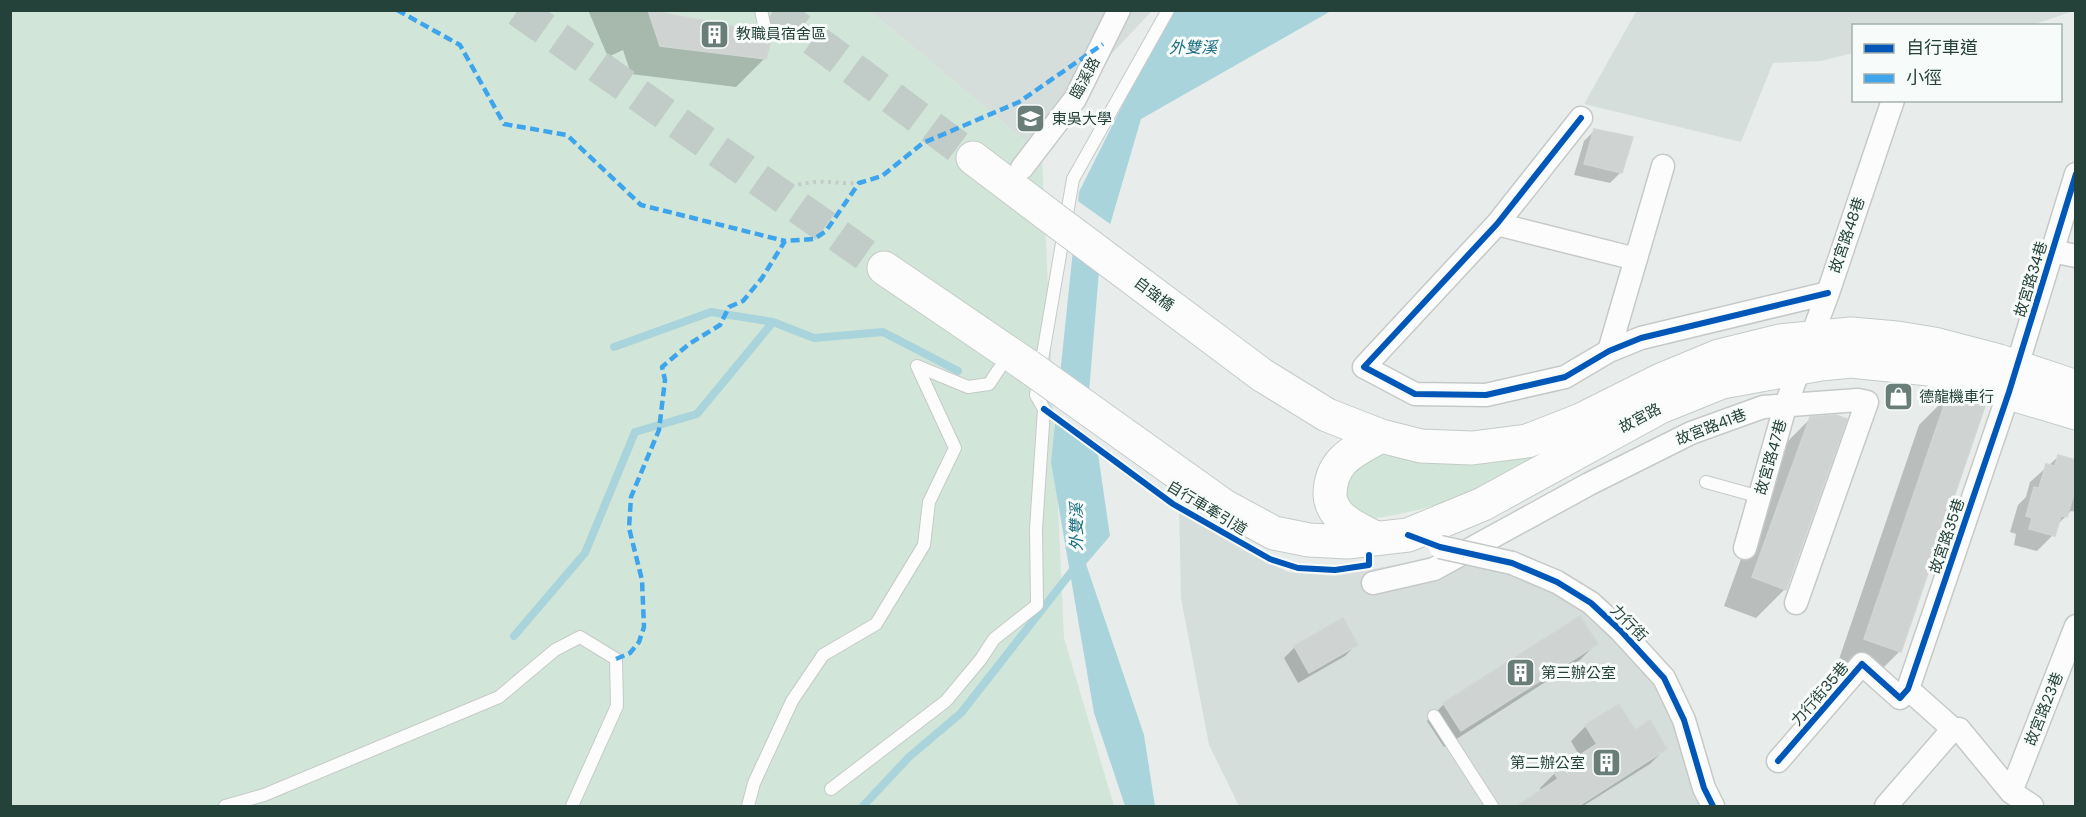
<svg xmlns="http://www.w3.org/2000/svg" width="2086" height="817" font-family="Poppins,'Noto Sans TC',sans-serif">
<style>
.built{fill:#d6dedb}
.green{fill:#d1e6d8}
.water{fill:#a9d4db}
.pier{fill:#e8edeb}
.shadow{fill:#0003}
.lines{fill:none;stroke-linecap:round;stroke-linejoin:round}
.stream{stroke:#a9d4db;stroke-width:8}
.building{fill:#cfd4d2;stroke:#d1d6d4;stroke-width:1.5}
.secondary-tunnel{stroke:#c1cbc8;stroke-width:33;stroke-dasharray:33 16;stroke-linecap:butt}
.lane-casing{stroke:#c5cac8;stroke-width:14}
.street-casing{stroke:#c5cac8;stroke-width:25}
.secondary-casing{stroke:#c3cbc8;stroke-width:35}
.path{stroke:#c3ccca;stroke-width:4;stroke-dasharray:3 4.5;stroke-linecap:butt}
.lane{stroke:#fcfcfc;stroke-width:12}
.street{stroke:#fcfcfc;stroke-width:22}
.secondary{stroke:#fcfcfc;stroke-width:33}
.street-bridge-casing{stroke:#c5cac8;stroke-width:25;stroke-linecap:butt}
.secondary-bridge-casing{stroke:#c3cbc8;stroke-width:35;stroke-linecap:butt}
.street-bridge{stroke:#fcfcfc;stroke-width:22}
.secondary-bridge{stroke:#fcfcfc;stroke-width:33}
.quiet{stroke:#3ea4ec;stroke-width:4.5;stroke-dasharray:9 4.5;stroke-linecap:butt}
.cycleway-casing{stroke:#f7fbf9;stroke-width:10}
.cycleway{stroke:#0057b8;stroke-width:6}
.labels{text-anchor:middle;stroke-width:6;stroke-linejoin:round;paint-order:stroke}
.poi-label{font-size:15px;fill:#24423a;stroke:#f7fbf9;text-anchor:start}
.street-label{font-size:15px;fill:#24423a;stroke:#f7fbf9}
.water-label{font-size:16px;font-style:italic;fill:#1c6f80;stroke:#f7fbf9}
</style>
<rect width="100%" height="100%" fill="#e8edeb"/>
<path class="built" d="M1637,10H2074V11L2032,25L1854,26L1853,53L1821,61L1773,63L1741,142L1584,104Z
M870,11H1152L1084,83L1042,155Z
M1179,503L1245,551L1288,572L1334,576L1423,560L1503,567L1579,600L1640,662L1679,720L1703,806H1239L1209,745L1181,598Z"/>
<path class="green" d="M10,11H870L1042,155L1064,638L1114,806H11Z
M1559,448C1539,459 1519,472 1498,482C1460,501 1402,516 1359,520L1346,509L1345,469L1376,451Z"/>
<path class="water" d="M1177,10L1331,11L1141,119L1100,259L1089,392L1110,536L1086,564L1144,735L1155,806H1125L1094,713L1051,462L1079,192L1167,16Z"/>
<path class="pier" d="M1075,199L1113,226L1103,260L1070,250Z
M1057,374L1092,395L1100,451L1053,415Z"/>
<path class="shadow" d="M588,10H661L662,13L765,58L736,87L631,74L623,50L608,57Z
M1595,130L1621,172L1610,183L1574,175L1584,141Z
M1948,396L1900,651L1871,680L1836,668L1919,425Z
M1810,419L1785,589L1756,618L1724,606L1781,448Z
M2058,457L2076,469V512L2071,511L2056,526L2053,535L2037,551L2014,545L2016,534L2010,532L2018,505L2026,497L2030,482Z
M1579,618L1596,644L1580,660L1444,747L1427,721L1444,704Z
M1356,645L1345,656L1298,683L1284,658L1295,647Z
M1586,726L1666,748L1650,764L1583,806H1517L1541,791L1540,788L1555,773L1580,757L1571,741Z"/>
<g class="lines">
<path class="stream" d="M614,347L711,312L773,322
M514,636L585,553L635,432L697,414L773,322L814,338L883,332L958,371
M863,806L909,757L961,713L1076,566"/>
</g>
<path class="building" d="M648,10L757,31L763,37L773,34L766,59L660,46Z
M1594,129L1633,137L1622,173L1584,164Z
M1948,394L1985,406L1901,652L1864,639Z
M1836,415L1847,419L1786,590L1752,577L1810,417Z
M2058,455L2076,460V487L2067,517L2061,516L2055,536L2029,529L2032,518L2026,516L2034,487L2039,488L2046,464L2055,466Z
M1580,616L1598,644L1461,731L1443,703Z
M1343,618L1358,645L1309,673L1294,646Z
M1619,704L1635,730L1650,720L1667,749L1577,807H1515L1558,779L1554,772L1597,744L1585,725Z"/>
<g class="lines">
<path class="secondary-tunnel" d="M518,10L884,268
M774,10L973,158"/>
<defs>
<path id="lane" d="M761,10L765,29
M1706,482L1760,497
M1434,716L1492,806
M831,789L946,701L981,659L994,639L1037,605L1036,529L1044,409L1036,395L1073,179L1168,10
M225,806L264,795L499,697L555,650L580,637L616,659L617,706L572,806
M748,806L754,783L792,701L823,655L876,624L924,545L929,502L955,448L917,366L968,387L989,384L999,369"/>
<path id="street" d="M1581,118L1497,224L1364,367L1415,394L1486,395L1565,377L1609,351L1641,338L1828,293
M1022,168L1075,99L1119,10
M1497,224L1636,259
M2052,251L2076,256
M1609,351L1663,166
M1745,548L1785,407L1828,293L1893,100
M1512,563L1557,582L1591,603L1620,630L1664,678L1684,720L1704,788L1713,806
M1373,583L1434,569L1589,484L1691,433L1763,407L1858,400L1867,402L1796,603
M1908,689L1953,729H1959L2011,792L2032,806
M1778,761L1862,664L1900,698L1908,689L2009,392L2076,174
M2011,792L2076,626
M1886,806L1953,729"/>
<path id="secondary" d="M973,158L1047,214
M884,268L1028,366
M1262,375L1327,415L1381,436L1421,446L1472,448L1527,441L1581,420L1661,380L1719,356L1780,341L1851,334L1897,338L1934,344L1999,361L2076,387
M1224,506L1274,533L1309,540L1347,542L1408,535L1483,504L1660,407L1722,382L1821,364L1851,361L1929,369L2076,413
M1375,538C1365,532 1352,527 1343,519C1336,514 1330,503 1330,495C1330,461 1353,451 1381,436"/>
</defs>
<use href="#lane" class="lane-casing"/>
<use href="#street" class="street-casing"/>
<use href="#secondary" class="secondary-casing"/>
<path class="path" d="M776,188C789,187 802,183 815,182C830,181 844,184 859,183"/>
<use href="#lane" class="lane"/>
<use href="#street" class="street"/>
<use href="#secondary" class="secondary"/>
<defs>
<path id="street-bridge" d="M1440,547L1512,563"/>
<path id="secondary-bridge" d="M1047,214L1262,375
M1028,366L1224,506"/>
</defs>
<use href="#street-bridge" class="street-bridge-casing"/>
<use href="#secondary-bridge" class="secondary-bridge-casing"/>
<use href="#street-bridge" class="street-bridge"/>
<use href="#secondary-bridge" class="secondary-bridge"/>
<path class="quiet" d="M397,10L460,45L504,124L567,135L641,205L785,241
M616,659L630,653L639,642L644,627L642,580L629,528L631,497L659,430L665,380L662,367L689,344L720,325L729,307L743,301L762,278L785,241L814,239L826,231L859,183L882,176L923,143L1019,102L1103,44"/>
<defs>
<path id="cycleway" d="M1581,118L1497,224L1364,367L1415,394L1486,395L1565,377L1609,351L1641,338L1828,293
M1044,409L1173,504L1270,559L1298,568L1335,570L1369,565V555
M1408,535L1440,547L1512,563L1557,582L1591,603L1620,630L1664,678L1684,720L1704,788L1713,806
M1778,761L1862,664L1900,698L1908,689L2009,392L2076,174"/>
</defs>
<use href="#cycleway" class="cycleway-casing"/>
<use href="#cycleway" class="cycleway"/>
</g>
<defs>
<symbol id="building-square" viewBox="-11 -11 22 22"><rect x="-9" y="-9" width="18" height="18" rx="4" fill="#697e78" stroke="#f7fbf9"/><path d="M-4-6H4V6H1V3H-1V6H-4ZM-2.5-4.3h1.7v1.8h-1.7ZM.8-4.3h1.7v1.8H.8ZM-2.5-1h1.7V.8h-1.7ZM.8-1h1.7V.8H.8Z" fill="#fff"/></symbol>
<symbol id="university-square" viewBox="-11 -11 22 22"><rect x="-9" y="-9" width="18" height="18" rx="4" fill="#697e78" stroke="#f7fbf9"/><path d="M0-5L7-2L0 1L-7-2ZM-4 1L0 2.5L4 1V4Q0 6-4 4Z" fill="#fff"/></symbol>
<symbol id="shop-square" viewBox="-11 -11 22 22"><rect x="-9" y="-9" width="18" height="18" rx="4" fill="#697e78" stroke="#f7fbf9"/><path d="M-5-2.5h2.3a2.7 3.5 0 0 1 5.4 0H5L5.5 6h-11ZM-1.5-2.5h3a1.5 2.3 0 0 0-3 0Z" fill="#fff"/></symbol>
</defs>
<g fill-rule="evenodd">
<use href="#building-square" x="698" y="18" width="33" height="33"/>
<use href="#university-square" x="1014" y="102" width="33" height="33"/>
<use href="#shop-square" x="1882" y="380" width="33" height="33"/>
<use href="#building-square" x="1504" y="656" width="33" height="33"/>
<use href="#building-square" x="1590" y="746" width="33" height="33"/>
</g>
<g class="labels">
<g class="poi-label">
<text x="736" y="39">教職員宿舍區</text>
<text x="1052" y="124">東吳大學</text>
<text x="1919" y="402">德龍機車行</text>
<text x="1541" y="678">第三辦公室</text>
<text x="1585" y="768" text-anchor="end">第二辦公室</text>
</g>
<g class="street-label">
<text transform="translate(1085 78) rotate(-62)" y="5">臨溪路</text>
<text transform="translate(1847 235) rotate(-71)" y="5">故宮路48巷</text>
<text transform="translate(2031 279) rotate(-73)" y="5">故宮路34巷</text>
<text transform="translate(1154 294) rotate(37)" y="5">自強橋</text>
<text transform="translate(1640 418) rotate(-28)" y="5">故宮路</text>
<text transform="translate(1711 427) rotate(-21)" y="5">故宮路41巷</text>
<text transform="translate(1771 457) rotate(-74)" y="5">故宮路47巷</text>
<text transform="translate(1207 508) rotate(31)" y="5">自行車牽引道</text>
<text transform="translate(1947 536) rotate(-71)" y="5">故宮路35巷</text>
<text transform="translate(1629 623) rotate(45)" y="5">力行街</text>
<text transform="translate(1820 694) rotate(-49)" y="5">力行街35巷</text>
<text transform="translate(2044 709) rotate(-68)" y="5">故宮路23巷</text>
</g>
<g class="water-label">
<text x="1193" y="53">外雙溪</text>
<text transform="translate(1076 527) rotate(-90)" y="6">外雙溪</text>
</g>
</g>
<rect width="2086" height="817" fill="none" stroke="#24423a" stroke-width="24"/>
<rect x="1852" y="24" width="210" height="78" fill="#f7fbf9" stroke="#a3b1ad" stroke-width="1.5"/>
<rect x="1864" y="44" width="30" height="9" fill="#0057b8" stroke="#a3b1ad" stroke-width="1.5"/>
<text x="1906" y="54" font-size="18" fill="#24423a">自行車道</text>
<rect x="1864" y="74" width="30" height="9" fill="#3ea4ec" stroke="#a3b1ad" stroke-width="1.5"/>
<text x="1906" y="84" font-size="18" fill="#24423a">小徑</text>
</svg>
